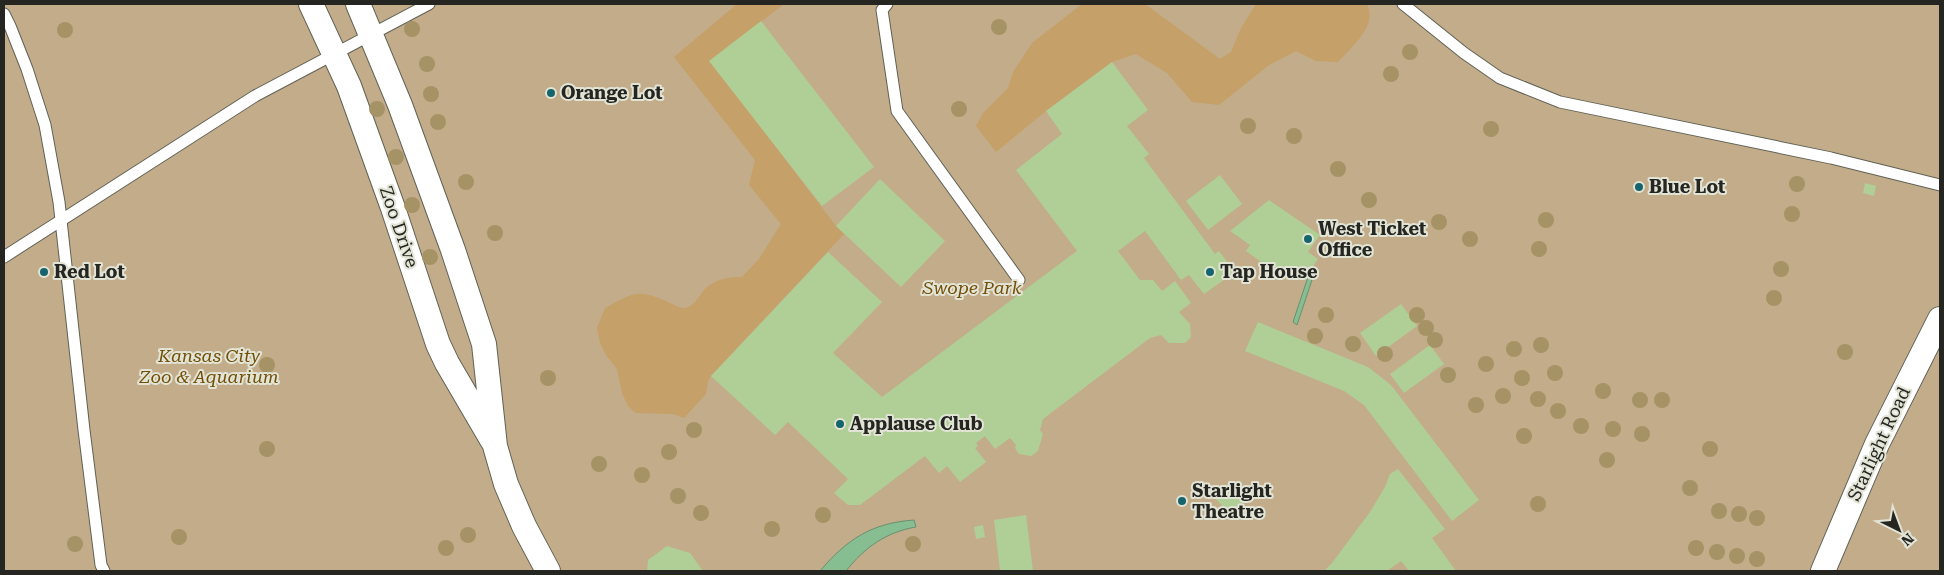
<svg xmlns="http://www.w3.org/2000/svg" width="1944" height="575" font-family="'Roboto Serif',serif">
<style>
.green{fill:#c3ac8a}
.forest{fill:#c5a068}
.water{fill:#86bd91;stroke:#69906f}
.building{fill:#afcf96}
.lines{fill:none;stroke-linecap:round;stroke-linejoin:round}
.service-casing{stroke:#606256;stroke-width:13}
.minor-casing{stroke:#606256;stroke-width:26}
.service{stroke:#fff;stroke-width:11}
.minor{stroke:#fff;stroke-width:24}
.tree{fill:#a59265}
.poi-dot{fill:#16646c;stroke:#e2e4d6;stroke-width:2}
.labels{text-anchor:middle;stroke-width:4;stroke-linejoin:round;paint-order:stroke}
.poi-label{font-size:18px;font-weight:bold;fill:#252621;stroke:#e2e4d6;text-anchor:start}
.street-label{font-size:18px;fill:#252621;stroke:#e2e4d6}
.park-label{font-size:18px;font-style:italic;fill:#734f08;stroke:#e2e4d6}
</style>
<rect width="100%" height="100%" fill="#e2e4d6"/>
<path class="green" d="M4,4H1940V571H4Z"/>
<path class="forest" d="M737,4H784L710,61L836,226L844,234L711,376L708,381L706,394L684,418L673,414L636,413L628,406L622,393L617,369L606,355L600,343L597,328L605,308C632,294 636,288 666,301C671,303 678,308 684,308C695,307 699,295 706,288C716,279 729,277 742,277L759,259L781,224L749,185L755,160L674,57Z
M1082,4H1145L1220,59L1231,52L1241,28L1256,4H1367C1378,26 1351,47 1338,62L1316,61L1296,51L1269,65L1219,105L1192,102L1167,73L1136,54L1112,62L1046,111L996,152L976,126L983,113L1008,88L1013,72L1032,43Z"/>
<path class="water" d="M1308,277L1312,280L1297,325L1293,322Z
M914,520L916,527C886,532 864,548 846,571H820C847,539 872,523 914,520Z"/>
<path class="building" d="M761,21L874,167L822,206L709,61Z
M1112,62L1148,110L1127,126L1149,154L1144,158L1215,254L1219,251L1235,272L1204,294L1189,275L1181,280L1145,231L1118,251L1140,280H1153L1162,291L1175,281L1191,303L1179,312L1190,324L1191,337L1185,343H1169L1161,335L1150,338L1043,419L1040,430L1043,434L1038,451L1031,456L1019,454L1015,448L1016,445L1010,438L995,449L985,436L976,443L978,446L975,448L986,462L960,482L947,466L939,473L925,456L860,505H848L834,493L848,479L788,422L775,435L711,376L828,252L882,302L833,353L882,397L1070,256L1077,251L1016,170L1062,134L1046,111Z
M1220,175L1242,204L1208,230L1186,201Z
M880,179L945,241L901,287L836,226Z
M1865,183L1876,186L1874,196L1863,193Z
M1269,200L1320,235L1308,252L1318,259L1306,276L1296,269L1293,275L1282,267L1278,274L1246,251L1250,245L1230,231Z
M1401,304L1417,326L1376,356L1360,333Z
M1258,322L1368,367L1391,385L1479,500L1452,521L1364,405L1344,391L1245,351Z
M1430,345L1444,364L1404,393L1390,374Z
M1398,469L1445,529L1432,538L1456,571H1409L1401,561L1387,571H1324L1332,563L1370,512L1385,487L1390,474Z
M1232,482L1248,498L1230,514L1215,498Z
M1026,515L1033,571H1000L994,520Z
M983,525L985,537L976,539L974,527Z
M667,546L690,553L703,571H647L648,560Z"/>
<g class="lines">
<defs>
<path id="service" d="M887,4L882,10L897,111L1019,280
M1403,4L1464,53L1500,78L1560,102L1831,158L1940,185
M4,14L10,26L27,69L45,125L59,202L84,430L101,565L104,571
M4,257L255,96L429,4"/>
<path id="minor" d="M311,4L349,86L393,208L438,344L447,363L492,440
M358,4L400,105L453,250L484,344L495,446L506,484L524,526L548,571
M1823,571L1877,444L1940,319"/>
</defs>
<use href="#service" class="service-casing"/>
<use href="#minor" class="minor-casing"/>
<use href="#service" class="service"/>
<use href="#minor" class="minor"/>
</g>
<g class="tree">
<circle cx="999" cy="27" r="8"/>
<circle cx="412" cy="29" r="8"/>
<circle cx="65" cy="30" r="8"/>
<circle cx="1410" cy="52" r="8"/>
<circle cx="427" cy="64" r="8"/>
<circle cx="1391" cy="74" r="8"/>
<circle cx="431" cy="94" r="8"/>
<circle cx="377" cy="109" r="8"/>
<circle cx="959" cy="109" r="8"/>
<circle cx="438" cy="122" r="8"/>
<circle cx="1248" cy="126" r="8"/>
<circle cx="1491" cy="129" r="8"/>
<circle cx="1294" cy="136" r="8"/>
<circle cx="396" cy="157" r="8"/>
<circle cx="1338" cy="169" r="8"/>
<circle cx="466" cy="182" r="8"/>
<circle cx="1797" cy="184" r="8"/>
<circle cx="1369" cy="200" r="8"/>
<circle cx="412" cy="205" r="8"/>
<circle cx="1792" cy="214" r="8"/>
<circle cx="1546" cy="220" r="8"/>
<circle cx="1439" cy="222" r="8"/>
<circle cx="495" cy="233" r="8"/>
<circle cx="1470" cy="239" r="8"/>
<circle cx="1539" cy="249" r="8"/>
<circle cx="430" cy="257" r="8"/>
<circle cx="1781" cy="269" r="8"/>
<circle cx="1774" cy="298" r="8"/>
<circle cx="1326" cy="315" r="8"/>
<circle cx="1417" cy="315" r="8"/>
<circle cx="1426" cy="328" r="8"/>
<circle cx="1315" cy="336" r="8"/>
<circle cx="1435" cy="340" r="8"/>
<circle cx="1353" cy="344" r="8"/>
<circle cx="1541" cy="345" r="8"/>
<circle cx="1514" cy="349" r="8"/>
<circle cx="1845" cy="352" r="8"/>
<circle cx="1385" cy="354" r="8"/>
<circle cx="1486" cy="364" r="8"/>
<circle cx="267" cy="365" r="8"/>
<circle cx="1555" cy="373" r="8"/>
<circle cx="1448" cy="375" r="8"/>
<circle cx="548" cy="378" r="8"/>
<circle cx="1522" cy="378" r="8"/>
<circle cx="1603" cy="391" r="8"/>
<circle cx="1503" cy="396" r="8"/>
<circle cx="1538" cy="399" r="8"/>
<circle cx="1640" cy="400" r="8"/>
<circle cx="1662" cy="400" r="8"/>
<circle cx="1476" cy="405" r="8"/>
<circle cx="1558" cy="411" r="8"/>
<circle cx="1581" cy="426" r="8"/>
<circle cx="1613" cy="429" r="8"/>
<circle cx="694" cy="430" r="8"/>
<circle cx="1642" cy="434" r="8"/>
<circle cx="1524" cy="436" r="8"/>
<circle cx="267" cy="449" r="8"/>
<circle cx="1710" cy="449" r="8"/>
<circle cx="669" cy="452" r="8"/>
<circle cx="1607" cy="460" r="8"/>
<circle cx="599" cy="464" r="8"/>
<circle cx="642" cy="475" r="8"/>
<circle cx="1690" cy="488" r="8"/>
<circle cx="678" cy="496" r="8"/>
<circle cx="1538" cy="504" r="8"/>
<circle cx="1719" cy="511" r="8"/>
<circle cx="701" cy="513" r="8"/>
<circle cx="1739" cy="514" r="8"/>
<circle cx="823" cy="515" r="8"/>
<circle cx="1757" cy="518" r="8"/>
<circle cx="772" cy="529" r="8"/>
<circle cx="468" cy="535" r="8"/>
<circle cx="179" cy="537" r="8"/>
<circle cx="75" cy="544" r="8"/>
<circle cx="913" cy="544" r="8"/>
<circle cx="446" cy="548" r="8"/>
<circle cx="1696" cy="548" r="8"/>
<circle cx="1717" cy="552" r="8"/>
<circle cx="1737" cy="556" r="8"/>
<circle cx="1757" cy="559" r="8"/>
</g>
<g class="poi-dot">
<circle cx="551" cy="93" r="5"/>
<circle cx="1639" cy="187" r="5"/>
<circle cx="1308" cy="239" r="5"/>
<circle cx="44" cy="272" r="5"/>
<circle cx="1210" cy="272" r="5"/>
<circle cx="840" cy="424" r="5"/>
<circle cx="1182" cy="501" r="5"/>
</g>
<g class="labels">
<g class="poi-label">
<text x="561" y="99">Orange Lot</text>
<text x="1649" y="193">Blue Lot</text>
<text x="1318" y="235">West Ticket<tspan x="1318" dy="21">Office</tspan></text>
<text x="54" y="278">Red Lot</text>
<text x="1220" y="278">Tap House</text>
<text x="850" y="430">Applause Club</text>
<text x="1192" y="497">Starlight<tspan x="1192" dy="21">Theatre</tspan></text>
</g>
<g class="street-label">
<text transform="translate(399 227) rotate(71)" y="6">Zoo Drive</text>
<text transform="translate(1879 444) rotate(-65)" y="6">Starlight Road</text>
</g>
<g class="park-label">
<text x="972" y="294">Swope Park</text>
<text x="209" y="362">Kansas City<tspan x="209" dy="21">Zoo &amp; Aquarium</tspan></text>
</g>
</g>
<rect width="1944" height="575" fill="none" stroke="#252621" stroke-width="10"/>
<g transform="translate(1899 530) rotate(138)" stroke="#e2e4d6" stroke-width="4" paint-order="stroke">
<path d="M0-4L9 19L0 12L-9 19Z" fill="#252621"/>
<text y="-8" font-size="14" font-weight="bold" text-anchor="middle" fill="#252621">N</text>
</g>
</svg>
